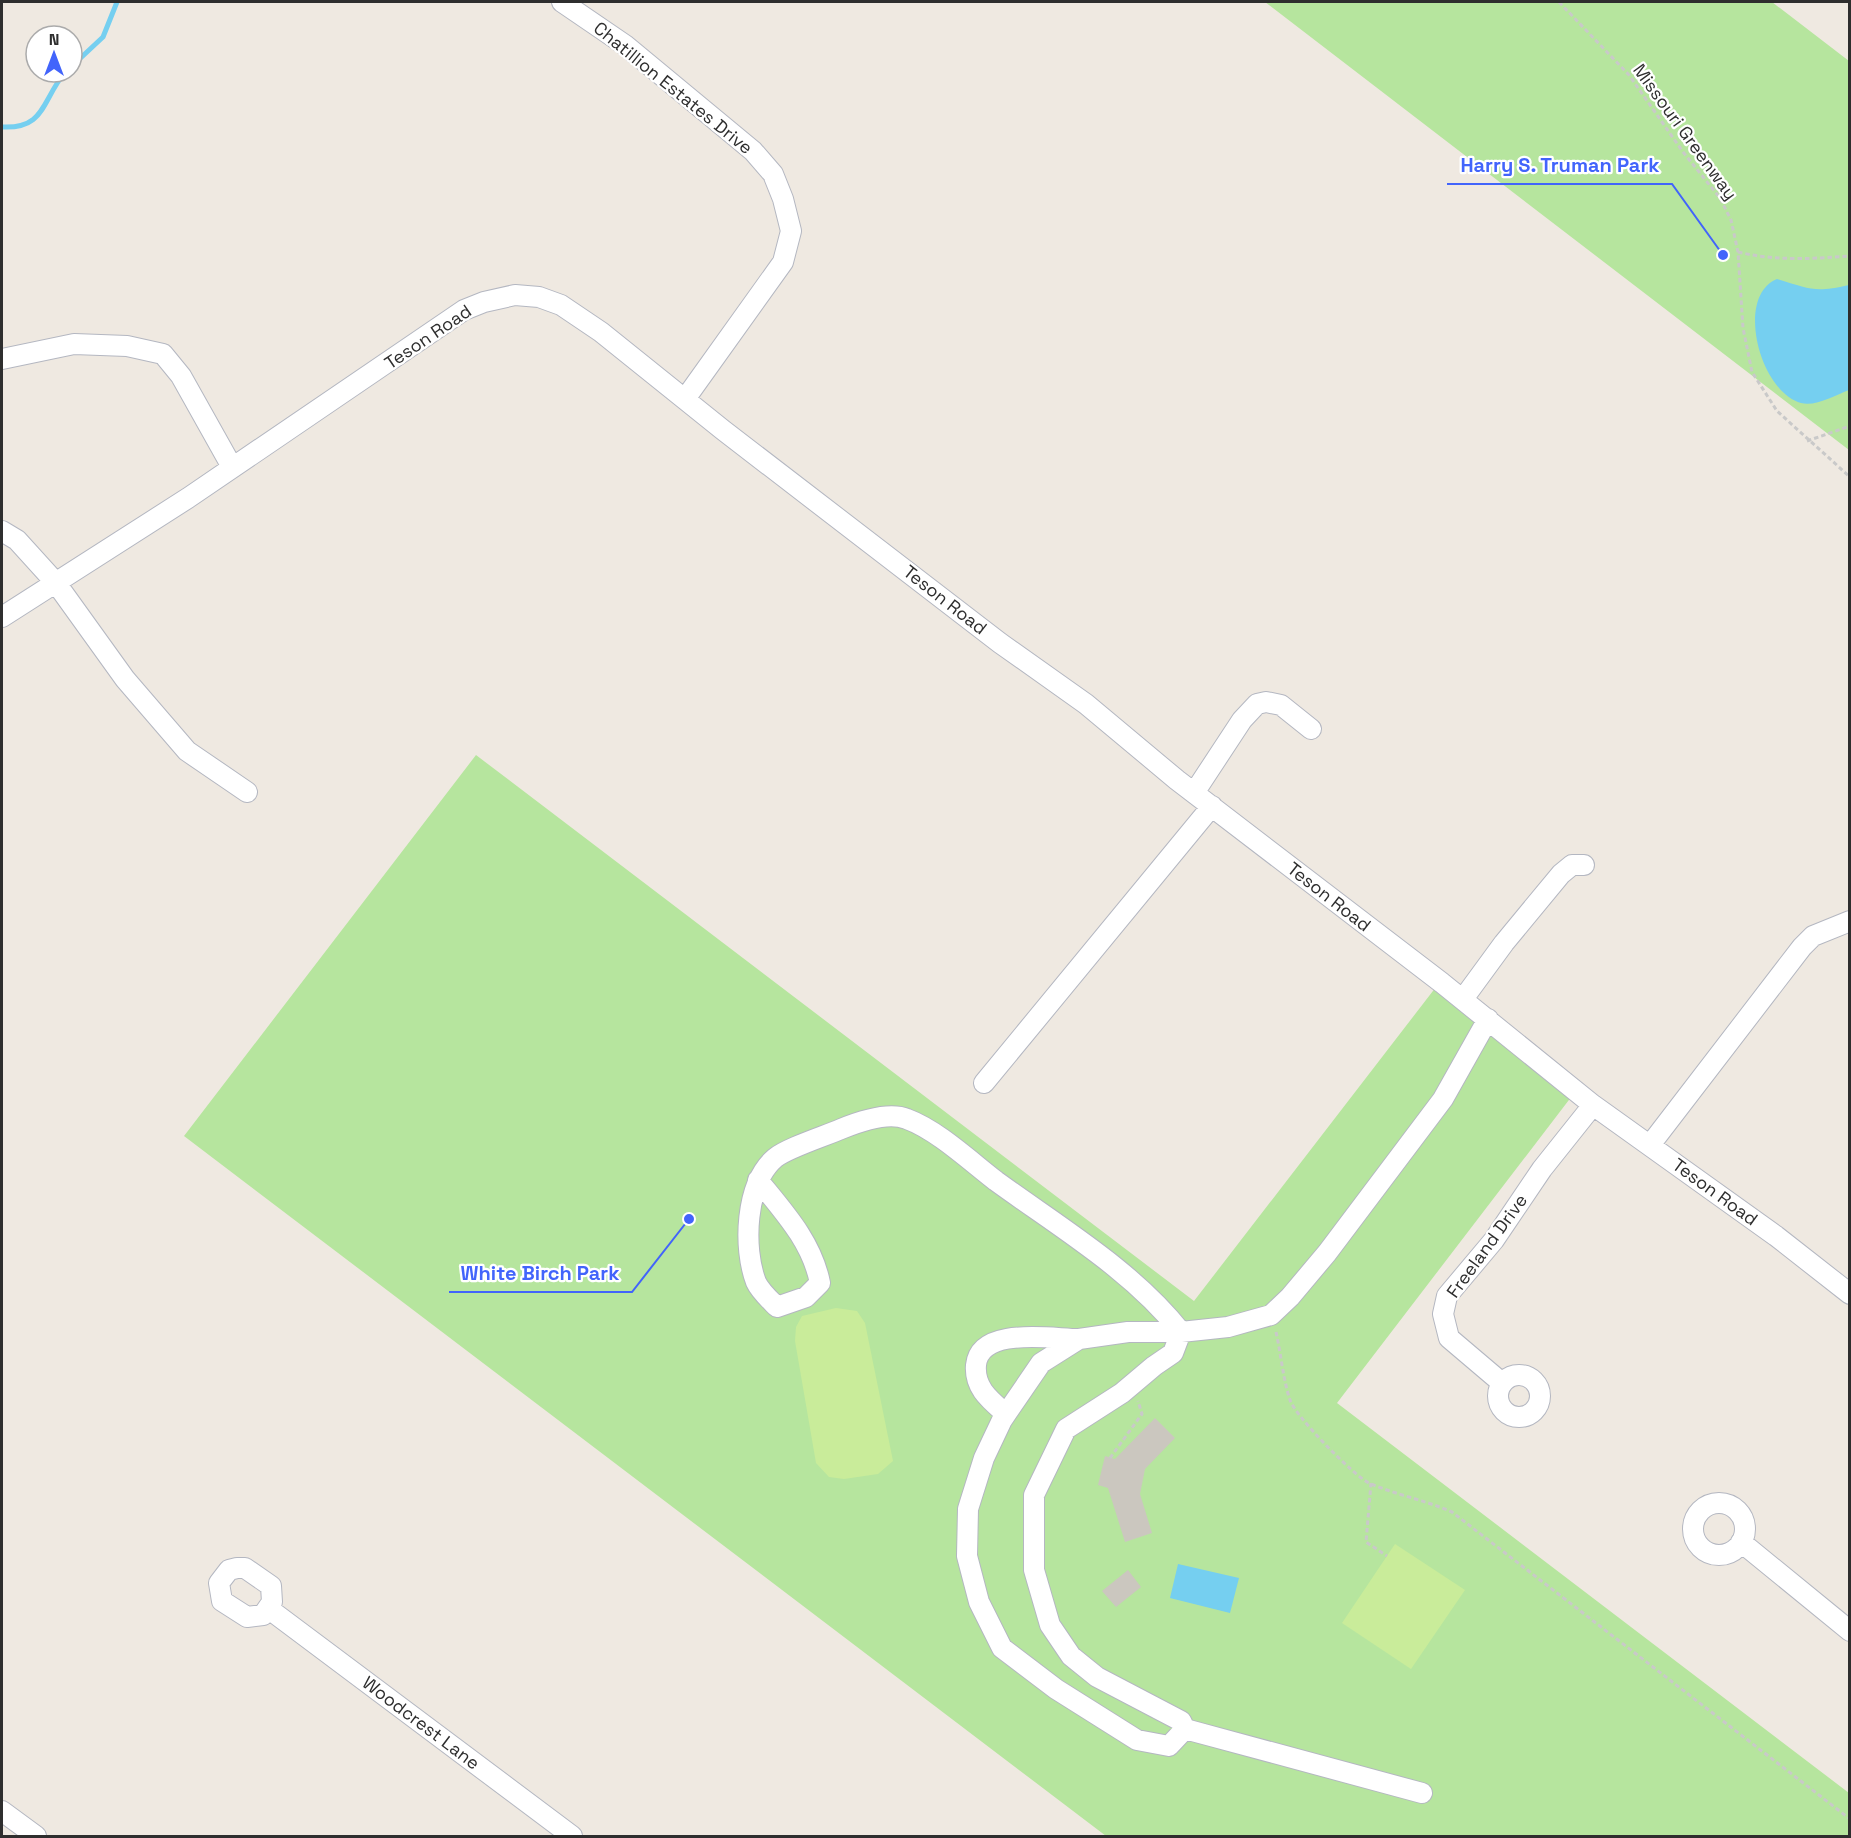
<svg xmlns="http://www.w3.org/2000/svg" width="1851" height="1838" font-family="'Space Grotesk',sans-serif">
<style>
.green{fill:#b6e59e}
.pitch{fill:#c9ec9a}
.water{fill:#75cff0}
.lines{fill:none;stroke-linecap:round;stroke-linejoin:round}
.stream{stroke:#75cff0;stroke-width:5}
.building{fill:#cbc7bf}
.minor-casing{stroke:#b4b7c1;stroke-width:22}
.path{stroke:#c9c9c9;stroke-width:3;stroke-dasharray:4.5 3;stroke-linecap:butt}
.minor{stroke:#fff;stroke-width:20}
.labels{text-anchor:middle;stroke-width:4.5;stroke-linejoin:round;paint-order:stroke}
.street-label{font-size:18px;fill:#2e2e2e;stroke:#fff}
.leader{fill:none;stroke:#4264fb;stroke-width:2}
.callout-dot{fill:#4264fb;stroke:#fff;stroke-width:2}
.callout-label{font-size:20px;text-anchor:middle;font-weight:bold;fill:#4264fb;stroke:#fff;stroke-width:4.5;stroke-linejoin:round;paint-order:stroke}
</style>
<rect width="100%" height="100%" fill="#efe9e1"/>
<path class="green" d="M1265,2H1772L1849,61V450Z
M476,755L1194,1301L1436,987L1575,1092L1337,1403L1849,1793V1836H1106L184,1136Z"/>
<path class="pitch" d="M836,1308L857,1311L865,1323L893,1461L878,1474L844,1479L829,1477L816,1463L795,1341L796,1327L802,1316Z
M1395,1544L1465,1590L1411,1669L1342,1623Z"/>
<path class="water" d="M1777,279C1810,289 1814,293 1849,285V390C1836,395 1815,407 1801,403C1759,391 1735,296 1777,279Z
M1178,1564L1239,1578L1230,1613L1170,1598Z"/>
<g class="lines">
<path class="stream" d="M72,66L103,37L117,2
M2,127C45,129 41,102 65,72"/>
</g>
<path class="building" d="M1155,1418L1175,1438L1145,1469L1140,1494L1152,1533L1125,1542L1108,1488L1098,1485L1105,1456L1115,1459Z
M1128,1570L1141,1587L1116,1607L1102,1591Z"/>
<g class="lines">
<defs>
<path id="minor" d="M562,2L625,45L753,151L773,174L783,199L791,231L783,262L685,399
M2,359L74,344L127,346L163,354L181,376L232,467
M2,531L17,540L56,583L125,679L187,751L247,792
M2,617L188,498L464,310L484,302L515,295L539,297L561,305L601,332L723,430L1000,643L1086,704L1177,780L1442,983L1593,1105L1776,1236L1850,1294
M1194,793L1242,720L1257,704L1266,702L1281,705L1311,729
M1463,999L1504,943L1561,874L1572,865H1584
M984,1083L1212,806
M1650,1145L1802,947L1813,936L1850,921
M758,1180C784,1212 812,1242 820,1283L806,1297L777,1307C770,1300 760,1291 756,1282C743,1248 745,1184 775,1158C787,1148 825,1136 841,1129C858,1122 888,1111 907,1119C937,1130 970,1161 996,1181C1059,1227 1132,1270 1181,1332L1173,1353L1154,1366L1122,1393L1066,1429L1034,1495V1570L1050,1625L1071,1656L1097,1677L1181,1721L1185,1729L1169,1746L1137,1740L1056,1689L1002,1648L979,1602L967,1556L968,1509L984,1458L1002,1420L1041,1363L1079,1339L1128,1332H1181L1228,1327L1271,1315L1290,1297L1327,1253L1443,1099L1488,1019
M1498 1396a21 21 0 1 1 42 0a21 21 0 1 1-42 0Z
M1502,1383L1449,1338L1443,1314L1447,1296L1494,1240L1542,1169L1593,1105
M1006,1414C990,1400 974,1388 976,1365C980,1326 1051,1339 1079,1339
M1693 1529a26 26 0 1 1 52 0a26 26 0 1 1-52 0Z
M1741,1542L1850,1631
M237,1568H245L271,1586L272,1602L263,1615L247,1617L222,1601L219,1583L229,1570Z
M269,1609L572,1836
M1185,1729L1422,1793
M2,1811L36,1836"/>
</defs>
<use href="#minor" class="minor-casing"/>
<path class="path" d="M1559,2L1629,75L1683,152L1720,198L1731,220L1738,252L1743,328L1752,372L1777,411L1850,477
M1738,252C1775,261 1812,259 1850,256
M1807,441L1850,426
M1276,1332C1281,1354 1283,1379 1290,1400C1295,1416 1354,1476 1369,1483C1396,1495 1425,1500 1452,1512L1850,1819
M1110,1458L1142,1414L1138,1401
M1371,1483L1366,1542L1387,1556"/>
<use href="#minor" class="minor"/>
</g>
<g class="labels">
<g class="street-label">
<text transform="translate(673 88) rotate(39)" y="6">Chatillion Estates Drive</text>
<text transform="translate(1685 132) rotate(54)" y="6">Missouri Greenway</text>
<text transform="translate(428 337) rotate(-34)" y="6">Teson Road</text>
<text transform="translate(945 600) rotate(38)" y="6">Teson Road</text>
<text transform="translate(1329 897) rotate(38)" y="6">Teson Road</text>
<text transform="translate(1715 1192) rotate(36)" y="6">Teson Road</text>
<text transform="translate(1487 1246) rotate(-54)" y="6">Freeland Drive</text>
<text transform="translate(421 1723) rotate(37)" y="6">Woodcrest Lane</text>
</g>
</g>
<path class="leader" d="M1723 255L1672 184H1447M689 1219L632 1292H449"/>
<g class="callout-dot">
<circle cx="1723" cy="255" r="6"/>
<circle cx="689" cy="1219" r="6"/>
</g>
<g class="callout-label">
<text x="1560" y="172">Harry S. Truman Park</text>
<text x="540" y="1280">White Birch Park</text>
</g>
<rect width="1851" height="1838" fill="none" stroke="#2e2e2e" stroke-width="6"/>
<g transform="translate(54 54)"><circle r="28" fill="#ffffff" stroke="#ababab" stroke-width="1.5"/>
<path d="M0-4.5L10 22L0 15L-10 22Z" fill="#4264fb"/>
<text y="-9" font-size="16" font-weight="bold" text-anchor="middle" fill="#2e2e2e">N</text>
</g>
</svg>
